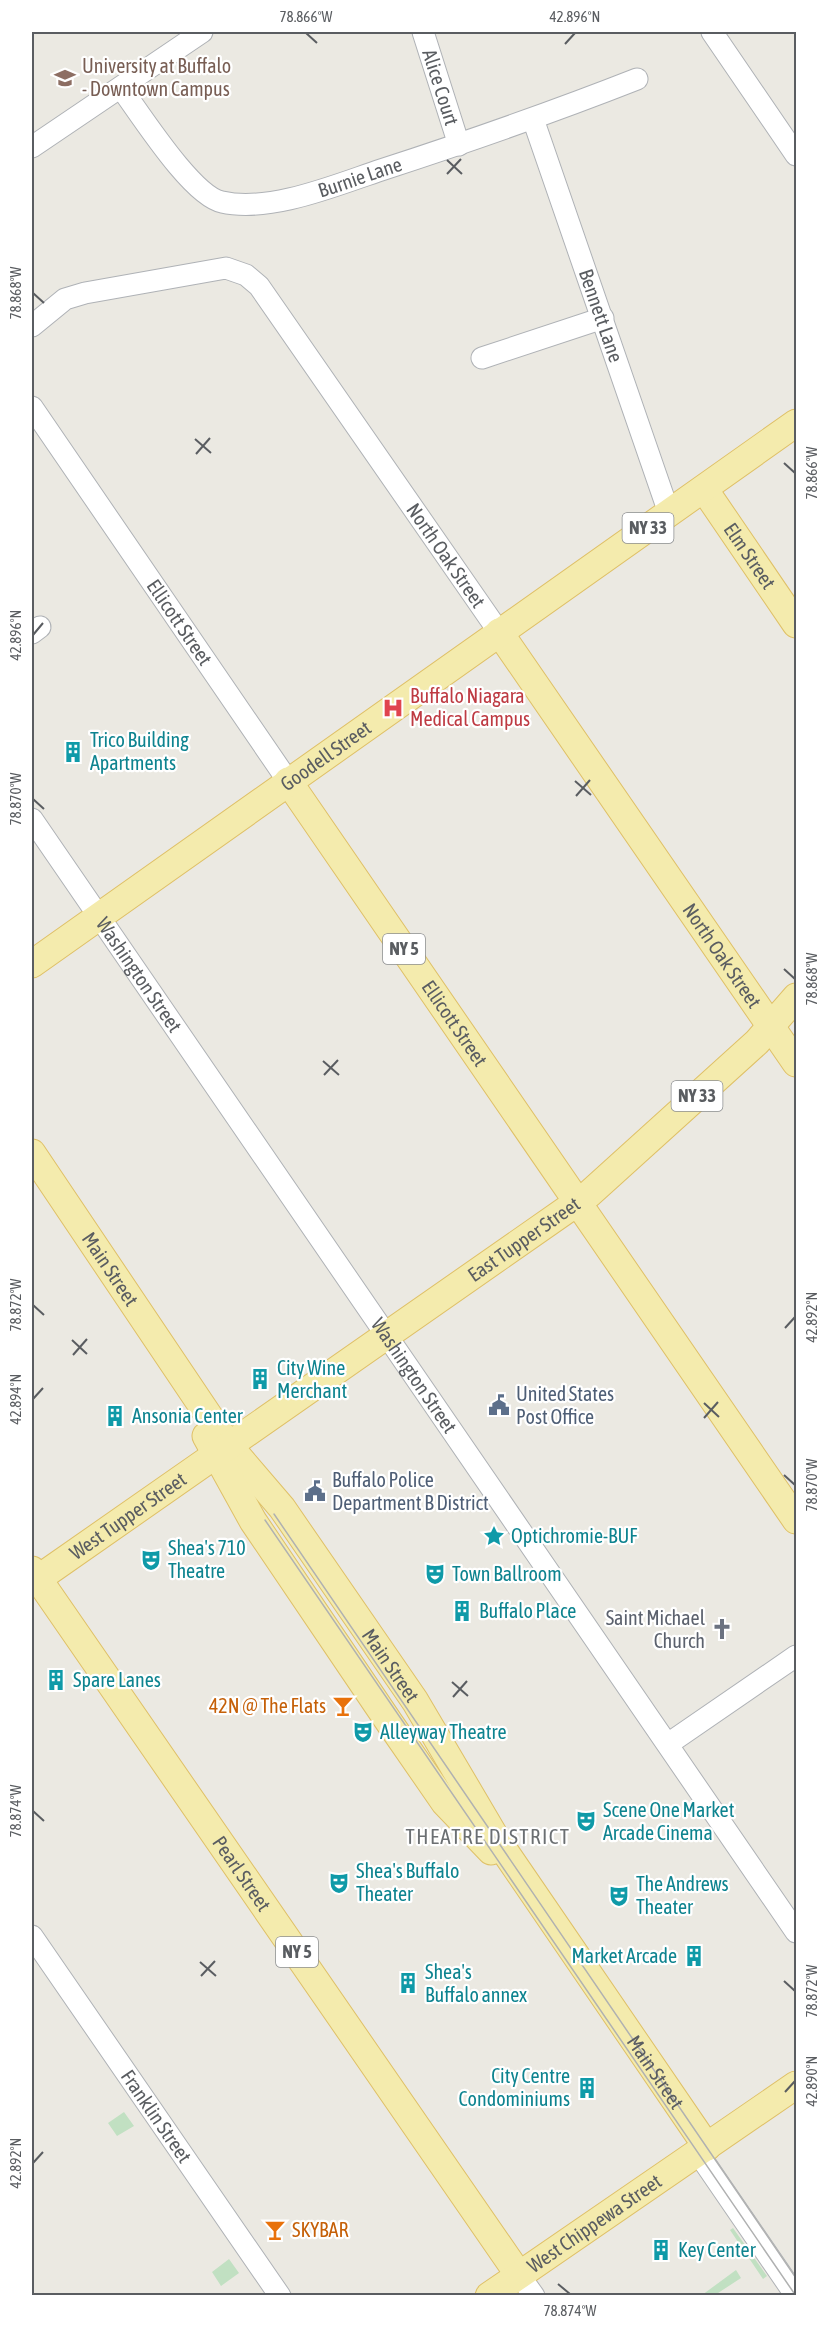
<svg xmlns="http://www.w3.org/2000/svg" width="828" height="2327" font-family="'Asap Condensed',sans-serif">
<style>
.green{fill:#c1e0c2}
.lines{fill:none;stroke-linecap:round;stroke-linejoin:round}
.minor-casing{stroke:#afb2b6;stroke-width:23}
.major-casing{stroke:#dfc067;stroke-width:29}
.minor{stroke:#fff;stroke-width:21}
.major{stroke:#f4ebad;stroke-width:27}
.tram{stroke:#b0b1b1;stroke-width:1.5}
.ticks{fill:none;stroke:#5a5d61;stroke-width:2}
.labels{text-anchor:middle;stroke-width:4.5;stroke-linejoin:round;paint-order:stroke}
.shield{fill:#fff;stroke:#8c8e90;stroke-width:1.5}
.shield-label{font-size:18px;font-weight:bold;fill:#5a5d61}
.education-label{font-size:20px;fill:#785e54;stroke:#fff;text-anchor:start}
.street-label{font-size:20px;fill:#5a5d61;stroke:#fff}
.health-label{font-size:20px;fill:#be3a42;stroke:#fff;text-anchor:start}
.culture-label{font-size:20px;fill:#0d838f;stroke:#fff;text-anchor:start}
.service-label{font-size:20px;fill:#4e5e75;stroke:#fff;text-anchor:start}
.worship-label{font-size:20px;fill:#5b616d;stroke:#fff;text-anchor:end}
.food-label{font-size:20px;fill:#c56008;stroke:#fff;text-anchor:end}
.neighbourhood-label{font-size:21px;letter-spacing:1.5px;fill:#6b6f72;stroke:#fff}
.neatline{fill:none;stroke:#5a5d61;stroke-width:2}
.ticks-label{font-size:15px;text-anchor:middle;fill:#5a5d61}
</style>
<rect width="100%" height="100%" fill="#ebe9e2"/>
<path class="green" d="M124,2112L134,2126L117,2136L108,2123Z
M733,2228L767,2276L763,2279L730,2230Z
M229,2259L239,2273L221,2286L212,2272Z
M736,2270L741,2278L715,2295H702Z"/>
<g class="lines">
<defs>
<g id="minor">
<path id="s1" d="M423,32L459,145"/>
<path d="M712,32L796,155"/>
<path id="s2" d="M121,88C141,115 192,196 222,202C270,213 336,185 381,170C467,142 553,112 637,79"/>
<path id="s3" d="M533,119L669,513"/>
<path d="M32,147L202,32"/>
<path id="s4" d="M32,326L65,299L85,293L226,268L246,275L259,286L499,632"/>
<path d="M482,358L603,318"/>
<path id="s5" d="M32,407L288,781"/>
<path d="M32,633L40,627"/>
<path id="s6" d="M32,819L796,1932"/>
<path d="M668,1744L796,1656"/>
<path id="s7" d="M32,1936L280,2296"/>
<path d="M698,2153L796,2296"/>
<path d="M519,2275L534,2296"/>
</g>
<g id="major">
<path id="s8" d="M704,489L796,624"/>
<path id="s9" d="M499,632L796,1063"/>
<path id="s10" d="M288,781L796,1520"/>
<path id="s11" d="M32,964L796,423"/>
<path id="s12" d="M32,1153L229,1446L282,1508L415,1701L497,1840L707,2147"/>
<path d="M206,1436L253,1521L389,1722L445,1803L491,1851"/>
<path id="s13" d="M32,1570L519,2275"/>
<path id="s14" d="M32,1583L589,1194L757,1042L796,997"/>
<path id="s15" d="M489,2296L796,2085"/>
</g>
</defs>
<use href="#minor" class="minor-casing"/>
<use href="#major" class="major-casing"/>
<use href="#minor" class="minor"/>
<use href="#major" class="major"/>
<g class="tram">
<path id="s16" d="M274,1514L796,2278"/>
<path d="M265,1520L796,2296"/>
</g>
</g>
<path class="ticks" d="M306,33L317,43M565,44L575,33M447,160L462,174M447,174L461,159M33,293L44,303M195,439L211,453M196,454L210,438M784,463L795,473M33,635L43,623M575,781L591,795M576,796L590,780M33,799L44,809M784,969L795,979M323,1061L339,1075M324,1075L338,1060M33,1305L44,1315M785,1328L795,1317M72,1340L87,1354M73,1355L87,1339M33,1399L43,1388M704,1403L719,1417M704,1418L718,1402M784,1475L795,1485M452,1682L468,1696M453,1697L467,1681M33,1811L44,1821M200,1962L216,1976M201,1976L215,1961M784,1981L795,1991M785,2092L795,2081M33,2163L43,2152M558,2284L570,2294"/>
<defs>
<symbol id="university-bare" viewBox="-9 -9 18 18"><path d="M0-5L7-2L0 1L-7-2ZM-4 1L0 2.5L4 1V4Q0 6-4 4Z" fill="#8d6e63" stroke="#fff" stroke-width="2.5" paint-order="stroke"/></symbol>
<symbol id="hospital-bare" viewBox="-9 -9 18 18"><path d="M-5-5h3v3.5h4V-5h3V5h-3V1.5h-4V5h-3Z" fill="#e0444e" stroke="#fff" stroke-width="2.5" paint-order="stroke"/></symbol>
<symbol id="building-bare" viewBox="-9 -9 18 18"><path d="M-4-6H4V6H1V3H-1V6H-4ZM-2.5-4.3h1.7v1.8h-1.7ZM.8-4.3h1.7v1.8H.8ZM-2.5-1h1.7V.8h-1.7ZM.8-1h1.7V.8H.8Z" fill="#0f9aa8" stroke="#fff" stroke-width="2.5" paint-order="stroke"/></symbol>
<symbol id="civic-bare" viewBox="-9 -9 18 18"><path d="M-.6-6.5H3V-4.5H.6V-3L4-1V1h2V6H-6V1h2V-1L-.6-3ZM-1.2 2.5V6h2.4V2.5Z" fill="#5c6f8a" stroke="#fff" stroke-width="2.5" paint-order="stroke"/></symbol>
<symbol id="sight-bare" viewBox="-9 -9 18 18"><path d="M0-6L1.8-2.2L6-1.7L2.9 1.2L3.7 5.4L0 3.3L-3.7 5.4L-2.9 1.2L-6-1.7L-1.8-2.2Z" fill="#0f9aa8" stroke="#fff" stroke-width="2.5" paint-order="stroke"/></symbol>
<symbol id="theatre-bare" viewBox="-9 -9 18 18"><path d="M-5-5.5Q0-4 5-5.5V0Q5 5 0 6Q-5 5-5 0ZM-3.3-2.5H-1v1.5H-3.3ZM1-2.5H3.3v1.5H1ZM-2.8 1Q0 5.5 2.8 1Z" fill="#0f9aa8" stroke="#fff" stroke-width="2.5" paint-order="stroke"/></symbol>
<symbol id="church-bare" viewBox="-9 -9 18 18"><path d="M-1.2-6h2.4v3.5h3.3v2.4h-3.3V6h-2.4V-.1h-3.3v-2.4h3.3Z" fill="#6b7280" stroke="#fff" stroke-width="2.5" paint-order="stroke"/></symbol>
<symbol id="bar-bare" viewBox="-9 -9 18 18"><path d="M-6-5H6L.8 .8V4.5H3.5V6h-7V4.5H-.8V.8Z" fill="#e8710a" stroke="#fff" stroke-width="2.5" paint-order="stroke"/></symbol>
</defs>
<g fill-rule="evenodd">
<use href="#university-bare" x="50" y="63" width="30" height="30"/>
<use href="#hospital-bare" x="378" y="693" width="30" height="30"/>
<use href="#building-bare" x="58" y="737" width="30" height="30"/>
<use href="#building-bare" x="245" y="1364" width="30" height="30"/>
<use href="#civic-bare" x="484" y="1390" width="30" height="30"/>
<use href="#building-bare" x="100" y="1401" width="30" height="30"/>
<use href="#civic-bare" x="300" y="1476" width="30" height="30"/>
<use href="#sight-bare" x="479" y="1521" width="30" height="30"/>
<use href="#theatre-bare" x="136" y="1545" width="30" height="30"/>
<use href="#theatre-bare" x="420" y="1559" width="30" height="30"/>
<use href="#building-bare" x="447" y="1596" width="30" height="30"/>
<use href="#church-bare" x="707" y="1614" width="30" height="30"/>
<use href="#building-bare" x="41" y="1665" width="30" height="30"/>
<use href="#bar-bare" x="328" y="1691" width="30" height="30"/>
<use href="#theatre-bare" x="348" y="1717" width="30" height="30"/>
<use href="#theatre-bare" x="571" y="1806" width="30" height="30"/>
<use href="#theatre-bare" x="324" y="1868" width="30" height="30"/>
<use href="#theatre-bare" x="604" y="1881" width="30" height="30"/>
<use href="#building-bare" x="679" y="1941" width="30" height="30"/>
<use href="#building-bare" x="393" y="1968" width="30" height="30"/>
<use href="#building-bare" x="572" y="2073" width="30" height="30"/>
<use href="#bar-bare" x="260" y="2215" width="30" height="30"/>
<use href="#building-bare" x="646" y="2235" width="30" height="30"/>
</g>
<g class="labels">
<g class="shield">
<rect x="622.5" y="513" width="51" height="30" rx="4.5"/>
<rect x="383" y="934" width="42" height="30" rx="4.5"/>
<rect x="671.5" y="1081" width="51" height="30" rx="4.5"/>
<rect x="276" y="1937" width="42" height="30" rx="4.5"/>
</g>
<g class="shield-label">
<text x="648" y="534">NY 33</text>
<text x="404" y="955">NY 5</text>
<text x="697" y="1102">NY 33</text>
<text x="297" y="1958">NY 5</text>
</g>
<g class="education-label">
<text x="82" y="73">University at Buffalo<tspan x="82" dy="23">- Downtown Campus</tspan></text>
</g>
<g class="street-label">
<text dy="7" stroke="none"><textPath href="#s1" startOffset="58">Alice Court</textPath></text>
<text dy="7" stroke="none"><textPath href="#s2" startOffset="296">Burnie Lane</textPath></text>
<text dy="7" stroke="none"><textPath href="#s3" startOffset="208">Bennett Lane</textPath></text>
<text dy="7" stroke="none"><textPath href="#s4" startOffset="573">North Oak Street</textPath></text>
<text dy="7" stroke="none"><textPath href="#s8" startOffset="81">Elm Street</textPath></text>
<text dy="7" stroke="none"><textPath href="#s5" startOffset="261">Ellicott Street</textPath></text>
<text dy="7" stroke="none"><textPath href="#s11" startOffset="360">Goodell Street</textPath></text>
<text dy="7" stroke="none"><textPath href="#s9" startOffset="393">North Oak Street</textPath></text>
<text dy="7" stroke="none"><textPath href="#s6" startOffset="189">Washington Street</textPath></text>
<text dy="7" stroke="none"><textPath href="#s10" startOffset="294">Ellicott Street</textPath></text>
<text dy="7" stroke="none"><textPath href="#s14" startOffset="600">East Tupper Street</textPath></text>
<text dy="7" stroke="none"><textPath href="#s12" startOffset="140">Main Street</textPath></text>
<text dy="7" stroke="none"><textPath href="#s6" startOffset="675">Washington Street</textPath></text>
<text dy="7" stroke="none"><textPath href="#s14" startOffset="117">West Tupper Street</textPath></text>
<text dy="7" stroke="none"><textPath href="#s12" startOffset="626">Main Street</textPath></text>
<text dy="7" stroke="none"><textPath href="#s13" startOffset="369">Pearl Street</textPath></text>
<text dy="7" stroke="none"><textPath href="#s16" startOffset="676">Main Street</textPath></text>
<text dy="7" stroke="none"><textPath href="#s7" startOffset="219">Franklin Street</textPath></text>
<text dy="7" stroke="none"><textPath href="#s15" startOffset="128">West Chippewa Street</textPath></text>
</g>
<g class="health-label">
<text x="410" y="703">Buffalo Niagara<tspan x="410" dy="23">Medical Campus</tspan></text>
</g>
<g class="culture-label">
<text x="90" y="747">Trico Building<tspan x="90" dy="23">Apartments</tspan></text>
<text x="277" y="1375">City Wine<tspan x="277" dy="23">Merchant</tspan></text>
<text x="132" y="1423">Ansonia Center</text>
<text x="511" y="1543">Optichromie-BUF</text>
<text x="168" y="1555">Shea's 710<tspan x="168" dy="23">Theatre</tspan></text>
<text x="452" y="1581">Town Ballroom</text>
<text x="479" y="1618">Buffalo Place</text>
<text x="73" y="1687">Spare Lanes</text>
<text x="380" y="1739">Alleyway Theatre</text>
<text x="603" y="1817">Scene One Market<tspan x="603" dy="23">Arcade Cinema</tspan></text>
<text x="356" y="1878">Shea's Buffalo<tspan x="356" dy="23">Theater</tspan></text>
<text x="636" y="1891">The Andrews<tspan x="636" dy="23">Theater</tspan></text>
<text x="677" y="1963" text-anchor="end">Market Arcade</text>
<text x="425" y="1979">Shea's<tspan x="425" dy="23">Buffalo annex</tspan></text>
<text x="570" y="2083" text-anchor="end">City Centre<tspan x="570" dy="23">Condominiums</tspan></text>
<text x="678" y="2257">Key Center</text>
</g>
<g class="service-label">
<text x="516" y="1401">United States<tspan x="516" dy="23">Post Office</tspan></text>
<text x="332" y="1487">Buffalo Police<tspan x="332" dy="23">Department B District</tspan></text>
</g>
<g class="worship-label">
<text x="705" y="1625">Saint Michael<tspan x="705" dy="23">Church</tspan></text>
</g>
<g class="food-label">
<text x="326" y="1713">42N @ The Flats</text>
<text x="292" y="2237" text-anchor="start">SKYBAR</text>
</g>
<g class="neighbourhood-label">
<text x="488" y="1844">THEATRE DISTRICT</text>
</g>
</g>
<rect width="828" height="2327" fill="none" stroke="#ffffff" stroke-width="66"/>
<rect x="33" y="33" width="762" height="2261" class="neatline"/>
<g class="ticks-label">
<text x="306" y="22">78.866°W</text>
<text x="575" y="22">42.896°N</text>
<text transform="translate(16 293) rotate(-90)" y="5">78.868°W</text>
<text transform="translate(812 473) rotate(-90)" y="5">78.866°W</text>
<text transform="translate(16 635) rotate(-90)" y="5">42.896°N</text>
<text transform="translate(16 799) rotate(-90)" y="5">78.870°W</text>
<text transform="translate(812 979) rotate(-90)" y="5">78.868°W</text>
<text transform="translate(16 1305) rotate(-90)" y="5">78.872°W</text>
<text transform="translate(812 1317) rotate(-90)" y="5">42.892°N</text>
<text transform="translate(16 1399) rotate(-90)" y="5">42.894°N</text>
<text transform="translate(812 1485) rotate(-90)" y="5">78.870°W</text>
<text transform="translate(16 1811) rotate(-90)" y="5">78.874°W</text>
<text transform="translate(812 1991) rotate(-90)" y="5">78.872°W</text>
<text transform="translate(812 2081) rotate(-90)" y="5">42.890°N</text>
<text transform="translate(16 2163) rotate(-90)" y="5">42.892°N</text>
<text x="570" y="2316">78.874°W</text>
</g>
</svg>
